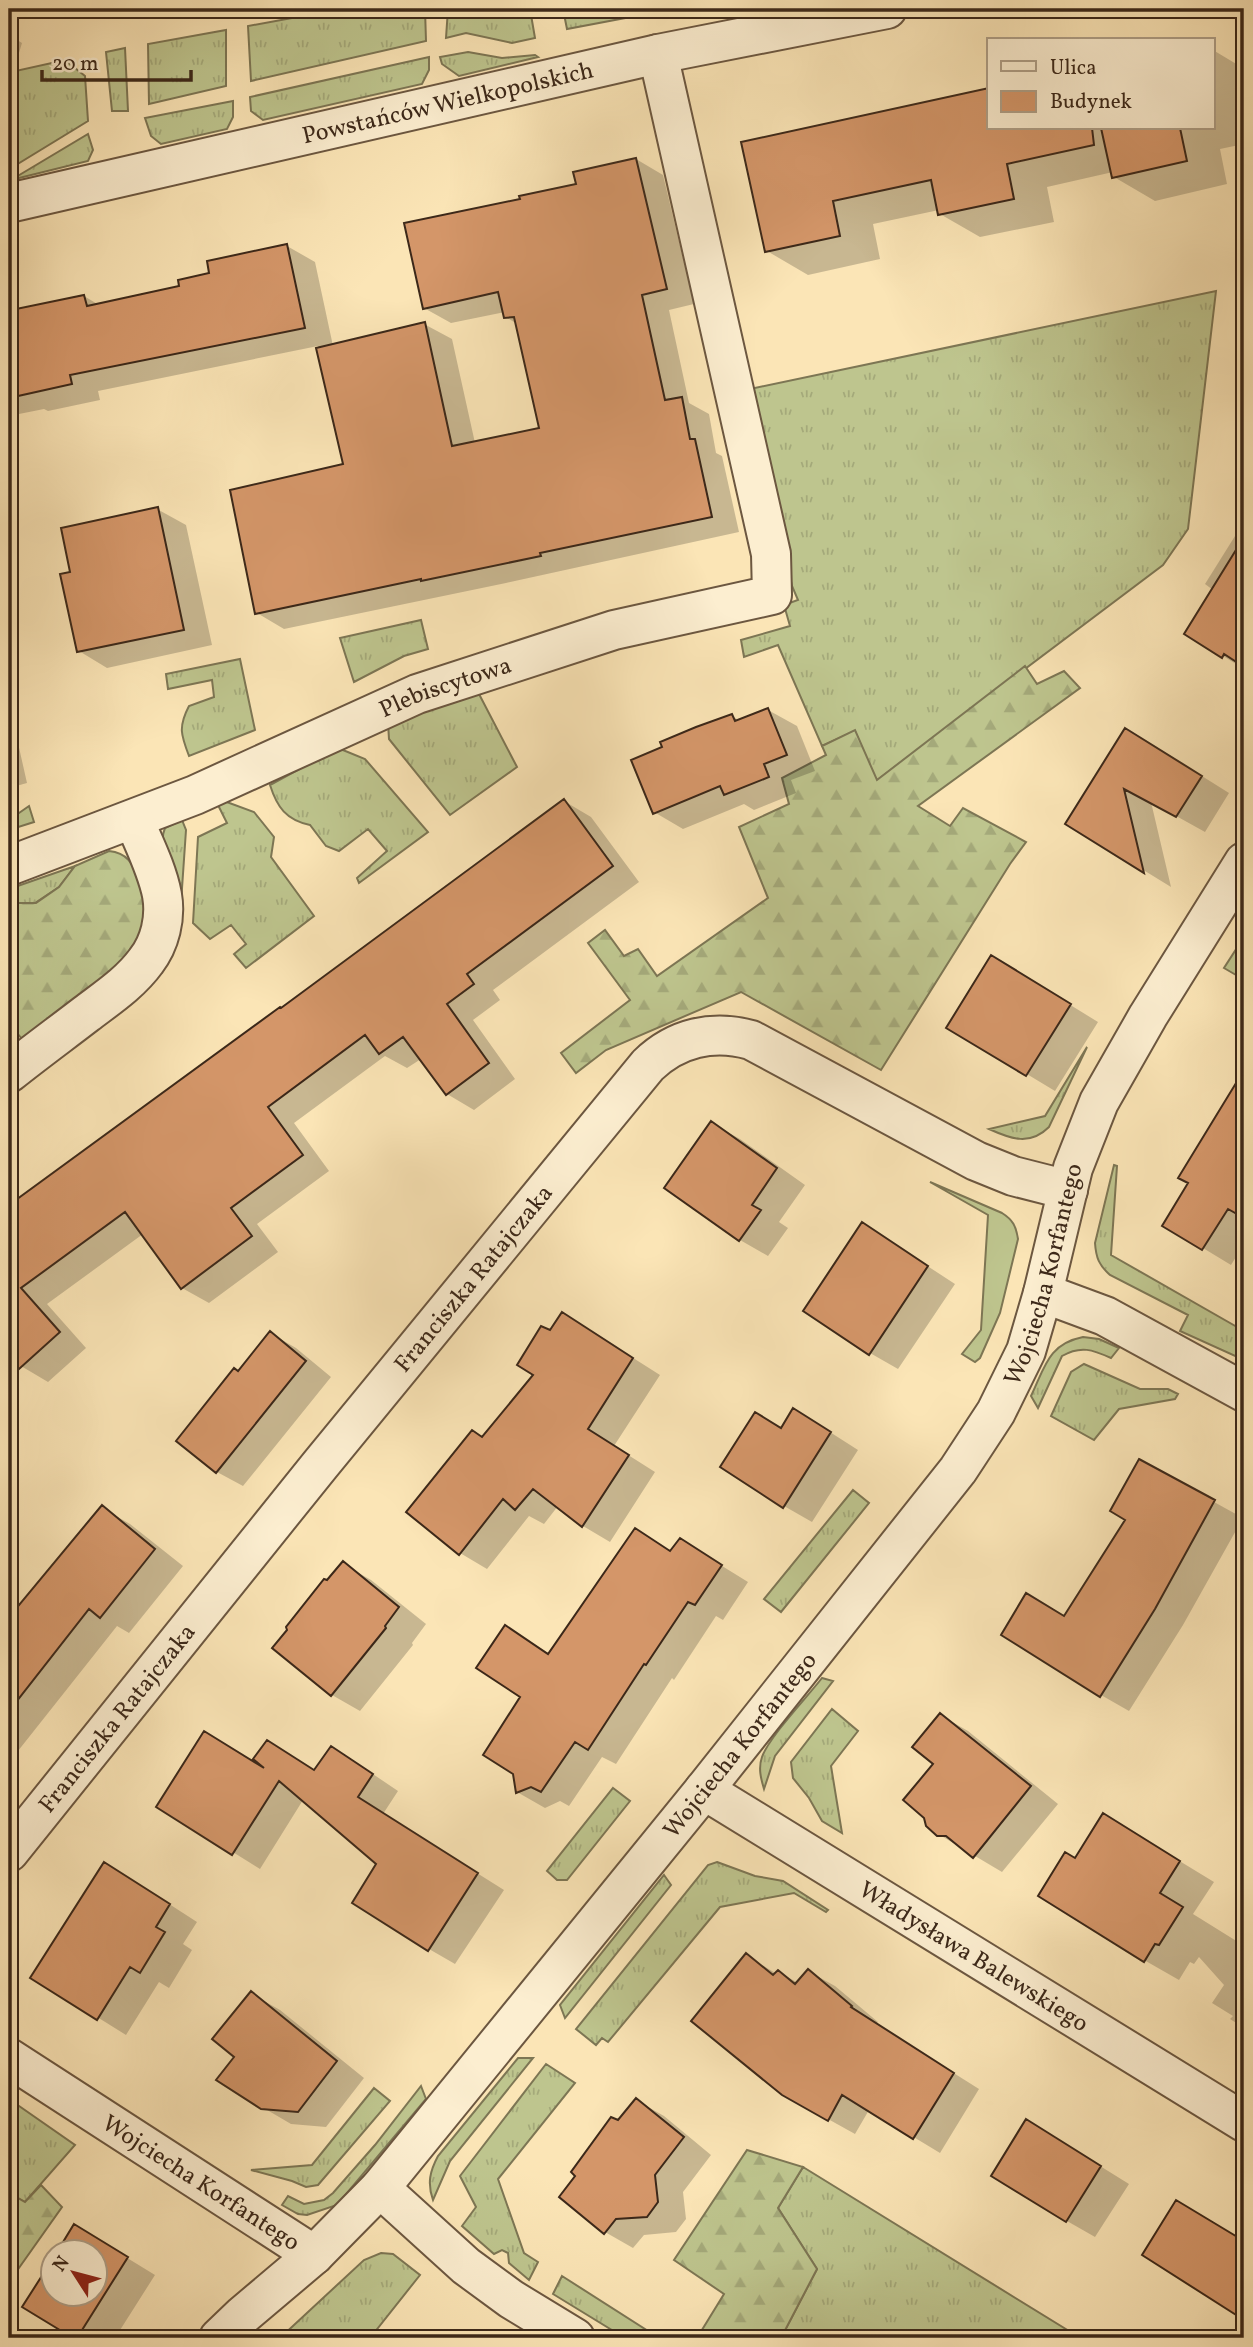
<svg xmlns="http://www.w3.org/2000/svg" width="1253" height="2347" font-family="Vollkorn,serif">
<style>
.grass{fill:url(#grass-tufts);stroke:#7d7654;stroke-width:2}
.forest{fill:url(#forest-firs);stroke:#7d7654;stroke-width:2}
.garden{fill:#bec58e;stroke:#7d7654;stroke-width:2}
.shadow{fill:#0003}
.building{fill:#d49669;stroke:#3c2819;stroke-width:2}
.lines{fill:none;stroke-linecap:round;stroke-linejoin:round}
.street-casing{stroke:#6c5740;stroke-width:42}
.street{stroke:#fceed0;stroke-width:38}
.labels{text-anchor:middle;stroke-width:5;stroke-linejoin:round;paint-order:stroke}
.street-label{font-size:24px;fill:#3c2819;stroke:#fceed0}
</style>
<defs>
<pattern id="grass-tufts" width="24" height="20" patternUnits="userSpaceOnUse" patternTransform="scale(1.75)"><rect width="24" height="20" fill="#bec58e"/><path d="M3 7l-1-3M5 7V3M7 7l1-3M15 17l-1-3M17 17v-4M19 17l1-3" fill="none" stroke="#a4a97a"/></pattern>
<pattern id="forest-firs" width="22" height="20" patternUnits="userSpaceOnUse" patternTransform="scale(1.75)"><rect width="22" height="20" fill="#bec58e"/><path d="M5 1l3.5 6h-7zM16 11l3.5 6h-7z" fill="#a4a97a"/></pattern>
</defs>
<rect width="100%" height="100%" fill="#fbe5b6"/>
<filter id="stains"><feTurbulence type="fractalNoise" baseFrequency=".00286" numOctaves="4"/><feColorMatrix values="0 0 0 0 .2 0 0 0 0 .09 0 0 0 0 .02 0 0 0 .5 -.17"/></filter>
<radialGradient id="worn" r=".72"><stop offset=".6" stop-color="#630" stop-opacity="0"/><stop offset="1" stop-color="#630" stop-opacity=".3"/></radialGradient>
<path class="grass" d="M341,9H425L426,41L251,81L248,26Z
M448,9H530L535,38L512,43L466,33L446,38Z
M563,9H673L567,29Z
M226,30V86L149,104L148,44Z
M125,48L128,111H112L106,52Z
M468,52L502,58L535,55L538,57L459,76L442,64L440,57Z
M429,57V70L422,84L263,120L251,111L250,97Z
M65,60L85,76L88,121L16,165L9,164V89L11,72Z
M233,101V117L227,129L161,144L151,136L145,118Z
M88,134L93,150L88,161L11,180Z
M1216,291L1188,529L1163,565L876,781L855,731L822,746L778,645L744,657L741,640L790,626L784,605L798,600L792,586L750,389Z
M421,620L428,649L404,656L354,682L340,638Z
M240,659L255,730L189,756C181,735 178,727 189,706L214,697L212,680L168,689L166,674Z
M479,694L517,767L450,815L389,739L388,723Z
M338,748L365,759L428,832L359,883L357,878L387,851L368,829L339,851L326,846L310,825C286,820 277,807 270,785Z
M224,801L254,812L274,837L271,857L314,916L246,968L234,954L246,944L231,925L210,939L193,923L198,837L227,823L218,805Z
M182,820L186,830L181,903C180,896 181,888 178,881C171,863 157,847 165,828Z
M75,866L59,887L35,903H12L9,905V889Z
M1244,937V961L1236,975L1224,968Z
M1087,1047L1049,1127C1030,1146 1011,1139 989,1129L1045,1116Z
M1114,1165L1117,1166L1111,1255L1244,1331V1360L1180,1331L1188,1315L1110,1275C1099,1265 1096,1258 1095,1243Z
M1083,1337L1099,1339L1119,1348L1111,1358C1093,1350 1081,1345 1062,1356L1038,1408L1031,1396C1045,1367 1048,1344 1083,1337Z
M1084,1364L1140,1389H1168L1178,1394L1175,1399L1119,1409L1094,1440L1051,1416L1071,1372Z
M853,1490L869,1503L781,1612L764,1599Z
M822,1678L833,1681L775,1756L764,1789C761,1779 758,1768 762,1757C769,1737 808,1696 822,1678Z
M832,1709L858,1731L831,1766L842,1833L822,1821L809,1798L793,1778L791,1762Z
M613,1788L630,1801L567,1880H557L547,1871Z
M717,1862L755,1876L783,1881L828,1910L826,1912L794,1893L720,1907L608,2042L602,2038L596,2045L576,2029L708,1865Z
M664,1875L671,1885L565,2018L560,2005Z
M518,2058H533L450,2161L433,2200C427,2183 430,2171 438,2156Z
M546,2064L575,2083L498,2179L524,2253L538,2262L529,2280L509,2263L508,2253L502,2250L494,2254L462,2226L476,2207L460,2176Z
M421,2086L426,2099L337,2205L307,2215L298,2214L282,2205L288,2196L304,2204L324,2200L333,2193L375,2145Z
M374,2088L390,2101L318,2185L306,2187L292,2181L251,2170L312,2165Z
M9,2099L75,2145L25,2202L9,2193Z
M803,2167L1069,2331L1064,2338H781L817,2269L778,2208Z
M381,2253L393,2254L420,2275L370,2338H280L364,2260Z
M562,2276L659,2338H625L553,2294Z"/>
<path class="forest" d="M1025,666L1037,684L1064,671L1080,688L918,806L950,826L963,808L1026,842L1010,864L881,1070L741,992L606,1050L576,1073L561,1053L630,1000L588,943L605,930L624,956L638,949L657,976L768,898L739,827L789,804L782,778L826,755L822,746L855,730L877,780Z
M109,851C127,853 133,863 138,879C143,890 148,903 147,915C142,960 56,1013 22,1039L9,1024V905L12,903H36L59,887L75,866Z
M747,2150L803,2167L778,2208L817,2269L781,2338H697L724,2294L674,2260Z
M41,2185L62,2207L14,2275L9,2272V2193L25,2202Z"/>
<path class="garden" d="M29,806L34,822L9,830V820Z
M930,1182L1002,1213C1013,1220 1016,1226 1018,1239L1000,1313L980,1358L975,1362L962,1354L981,1330L988,1215Z"/>
<path class="shadow" d="M9,35L22,43L9,86Z
M1213,50L1243,68L1244,72V144L1220,149L1227,184L1155,201L1114,177L1113,172L1047,187L1054,222L980,237L940,214L939,210L873,224L880,259L808,275L767,251L743,144L989,128H1213Z
M636,159L663,175L694,304L669,310L689,403L709,414L716,453L722,456L739,532L506,583L284,629L257,613L345,466L318,346L98,391L100,400L48,411L44,409L9,416V317L84,296L99,305L181,287L287,246L315,262L333,346L424,324L452,339L475,443L541,429L517,324L506,317L505,312L451,323L424,308L522,201L578,185Z
M157,509L186,525L212,645L107,668L79,651Z
M1235,536L1244,542V669L1186,633L1213,590L1205,584Z
M9,583L18,624L9,626Z
M9,703L27,783L9,788Z
M768,710L797,726L815,771L791,780L796,793L754,810L744,804L683,829L654,812L732,716L740,721Z
M1154,746L1229,793L1205,832L1151,802L1171,887L1067,823Z
M564,801L591,817L639,882L493,990L500,1000L473,1020L515,1079L474,1110L447,1094L421,1059L407,1068L385,1056L294,1123L329,1171L257,1224L278,1252L209,1303L182,1288L143,1234L47,1304L86,1348L48,1382L21,1366L9,1354V1207Z
M1020,974L1098,1022L1055,1091L949,1027Z
M1244,1074V1244L1231,1265L1165,1225L1190,1183L1180,1177Z
M711,1123L740,1139L805,1185L779,1222L788,1228L768,1256L740,1240L666,1188Z
M863,1224L955,1284L898,1369L870,1353Z
M589,1330L660,1375L614,1446L655,1472L610,1542L583,1526L558,1506L544,1524L529,1516L487,1569L460,1553L483,1438L536,1374L550,1332Z
M270,1333L296,1348L331,1377L243,1486L217,1472L178,1440L239,1373Z
M822,1427L858,1450L812,1522L784,1506L782,1430Z
M1140,1461L1243,1518L1183,1625L1129,1711L1101,1695L1065,1618L1128,1519Z
M102,1508L130,1524L183,1566L129,1633L117,1626L14,1756L9,1752V1619Z
M680,1540L748,1582L723,1620L716,1616L674,1680L672,1678L616,1764L602,1757L569,1806L560,1801L545,1808L517,1792L523,1697L506,1627L550,1654L672,1552Z
M343,1564L371,1580L426,1624L412,1643L413,1645L360,1711L332,1695L328,1582Z
M940,1715L968,1731L1058,1804L1002,1872L938,1834L926,1817L935,1764Z
M358,1764L398,1791L383,1814L504,1890L455,1964L429,1949L378,1864L303,1800L260,1869L159,1806L264,1769L316,1771Z
M1104,1815L1214,1882L1193,1914L1238,1942L1244,1932V2028L1230,2019L1233,2016L1212,2003L1224,1985L1199,1957L1194,1964L1190,1962L1179,1980L1144,1960L1076,1860Z
M132,1880L197,1922L183,1944L192,1950L169,1988L159,1982L126,2035L33,1977Z
M747,1956L777,1974L779,1972L798,1983L808,1971L835,1986L878,2022L876,2024L979,2089L940,2153L869,2110L855,2134L783,2094Z
M252,1994L280,2010L364,2078L326,2127L291,2124L262,2107Z
M636,2100L664,2116L711,2155L683,2192L686,2219L676,2232L644,2235L633,2248L605,2232L578,2176Z
M1055,2138L1129,2184L1095,2237L1067,2221Z
M75,2226L155,2275L115,2338H76L25,2306L52,2262V2294H94V2252H58Z"/>
<path class="building" d="M989,88V128H1092L1094,145L1007,164L1014,199L938,215L931,180L833,201L840,236L765,252L741,142Z
M1101,128H1180L1187,161L1112,178Z
M636,158L667,289L642,295L665,400L682,397L690,439H695L712,517L540,553L541,556L421,581V579L255,614L230,490L343,464L316,348L425,322L452,446L539,428L514,317L504,318L498,292L423,309L404,223L520,199L519,196L576,184L573,172Z
M287,244L305,328L70,375L72,384L18,396L9,350V317L17,316L16,309L84,295L87,306L179,286L178,280L209,273L207,261Z
M158,507L184,630L77,652L60,574L70,572L61,528Z
M1244,537V667L1224,654L1222,658L1184,634Z
M768,708L787,755L764,764L769,777L724,795L720,786L653,814L631,760L662,747L660,742L696,727L732,714L735,721Z
M1125,728L1202,776L1176,817L1124,789L1144,873L1065,824Z
M564,799L613,866L467,974L474,984L447,1004L489,1063L446,1095L403,1037L379,1054L365,1035L268,1107L303,1155L231,1208L252,1236L181,1289L125,1212L21,1288L60,1332L9,1378V1205L280,1007L281,1008Z
M991,955L1071,1004L1026,1076L946,1028Z
M1244,1070V1218L1228,1209L1202,1250L1162,1226L1188,1183L1178,1178Z
M711,1121L777,1168L752,1205L761,1210L739,1241L664,1188Z
M862,1222L928,1266L869,1355L803,1311Z
M562,1312L633,1358L588,1429L629,1455L582,1527L533,1489L515,1510L503,1499L459,1555L406,1512L472,1430L482,1437L533,1375L517,1365L541,1326L550,1330Z
M270,1331L306,1361L216,1473L176,1441L234,1368L238,1371Z
M793,1408L831,1432L783,1508L720,1467L755,1412L781,1428Z
M1139,1459L1215,1500L1155,1609L1100,1697L1001,1635L1026,1593L1064,1616L1125,1520L1110,1511Z
M102,1505L155,1549L100,1618L89,1609L9,1711V1617Z
M635,1528L670,1551L680,1538L722,1565L695,1605L688,1602L646,1665L644,1664L588,1750L575,1742L541,1792L531,1787L516,1793L513,1774L483,1755L520,1697L476,1668L505,1625L548,1654Z
M343,1561L399,1607L385,1626L386,1628L331,1696L272,1648L287,1630L286,1627L324,1579L327,1580Z
M940,1713L1031,1786L973,1858L946,1836H937L926,1826L924,1818L903,1800L933,1764L912,1747Z
M204,1731L264,1768L253,1759L267,1740L314,1770L331,1746L373,1774L358,1797L478,1873L428,1951L352,1903L376,1864L279,1781L232,1855L156,1807Z
M1103,1813L1180,1861L1160,1893L1183,1907L1159,1945L1155,1944L1144,1962L1038,1896L1065,1852L1075,1858Z
M104,1862L170,1904L156,1927L165,1932L140,1973L130,1967L97,2020L30,1978Z
M746,1953L773,1975L778,1970L795,1984L808,1969L852,2006L851,2007L954,2073L913,2139L842,2095L828,2121L782,2095L691,2021Z
M251,1991L337,2061L298,2112L261,2109L216,2080L234,2057L212,2039Z
M636,2098L684,2137L655,2175L658,2202L647,2217L616,2219L604,2234L559,2197L575,2176L571,2172L611,2117L618,2120Z
M1026,2119L1101,2166L1066,2222L991,2176Z
M1176,2200L1244,2241V2320L1142,2255Z
M74,2224L128,2257L77,2338H73L22,2307L52,2260V2294H94V2252H57Z"/>
<g class="lines">
<defs>
<g id="street">
<path id="s1" d="M9,203L658,54L887,9"/>
<path id="s2" d="M9,866L195,795L417,694L614,630L772,595L771,554L658,54"/>
<path d="M9,1073C34,1053 60,1034 86,1014C107,998 130,983 146,961C160,943 166,918 162,895C157,869 144,844 134,820"/>
<path d="M1043,1293L1105,1316L1244,1392"/>
<path id="s3" d="M704,1790L1244,2122"/>
<path id="s4" d="M9,1852L320,1465L648,1065C676,1038 713,1029 751,1040L976,1161L1013,1176L1068,1190"/>
<path id="s5" d="M9,2058L314,2255"/>
<path d="M380,2188L466,2266L511,2299L575,2338"/>
<path id="s6" d="M219,2338L243,2315L314,2255L380,2188L704,1790L958,1470L996,1412L1026,1351L1043,1293L1073,1168L1099,1102L1148,1016L1244,862"/>
</g>
</defs>
<use href="#street" class="street-casing"/>
<use href="#street" class="street"/>
</g>
<g class="labels">
<g class="street-label">
<text dy="8" stroke="none"><textPath href="#s1" startOffset="450">Powstańców Wielkopolskich</textPath></text>
<text dy="8" stroke="none"><textPath href="#s2" startOffset="472">Plebiscytowa</textPath></text>
<text dy="8" stroke="none"><textPath href="#s6" startOffset="1358">Wojciecha Korfantego</textPath></text>
<text dy="8" stroke="none"><textPath href="#s4" startOffset="738">Franciszka Ratajczaka</textPath></text>
<text dy="8" stroke="none"><textPath href="#s4" startOffset="172">Franciszka Ratajczaka</textPath></text>
<text dy="8" stroke="none"><textPath href="#s6" startOffset="791">Wojciecha Korfantego</textPath></text>
<text dy="8" stroke="none"><textPath href="#s3" startOffset="317">Władysława Balewskiego</textPath></text>
<text dy="8" stroke="none"><textPath href="#s5" startOffset="229">Wojciecha Korfantego</textPath></text>
</g>
</g>
<rect width="1253" height="2347" fill="none" stroke="#fbe5b6" stroke-width="35"/>
<rect x="10" y="10" width="1232" height="2326" fill="none" stroke="#3c2819" stroke-width="3.5"/>
<rect x="18" y="18" width="1218" height="2312" fill="none" stroke="#3c2819" stroke-width="2"/>
<rect x="987" y="38" width="228" height="91" fill="#fceed0" stroke="#af9f87" stroke-width="2"/>
<rect x="1001" y="61" width="35" height="10" fill="#fceed0" stroke="#af9f87" stroke-width="2"/>
<text x="1050" y="74" font-size="21" fill="#3c2819">Ulica</text>
<rect x="1001" y="91" width="35" height="21" fill="#d49669" stroke="#af9f87" stroke-width="2"/>
<text x="1050" y="108" font-size="21" fill="#3c2819">Budynek</text>
<g transform="translate(74 2273) rotate(306)"><circle r="33" fill="#fceed0" stroke="#af9f87" stroke-width="2"/>
<path d="M0-5L12 26L0 18L-12 26Z" fill="#8f2418"/>
<text y="-10" font-size="19" font-weight="bold" text-anchor="middle" fill="#3c2819">N</text>
</g>
<path d="M42 70v10h149v-10" fill="none" stroke="#3c2819" stroke-width="3.5"/>
<text x="52" y="70" font-size="21" fill="#3c2819" stroke="#fceed0" stroke-width="5" paint-order="stroke">20 m</text>
<rect width="100%" height="100%" filter="url(#stains)"/>
<rect width="100%" height="100%" fill="url(#worn)"/>
</svg>
